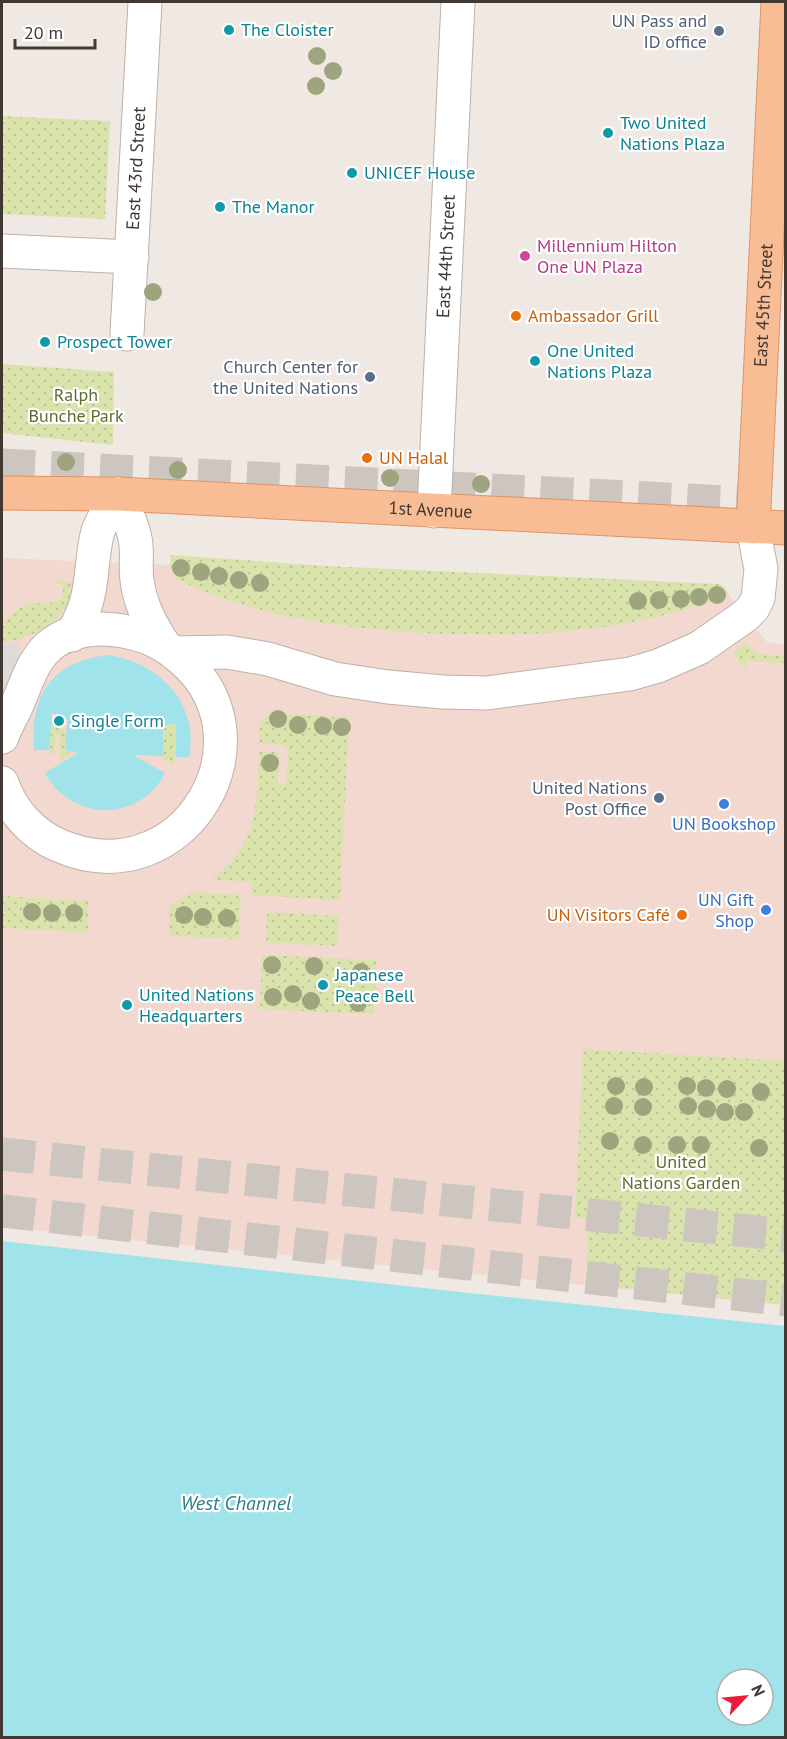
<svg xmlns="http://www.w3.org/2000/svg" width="787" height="1739" font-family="'PT Sans',sans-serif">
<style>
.commercial{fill:#f2d8ce}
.green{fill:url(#green-dots)}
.parking{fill:#dedad8}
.water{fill:#a1e3eb;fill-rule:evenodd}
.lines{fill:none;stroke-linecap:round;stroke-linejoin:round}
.major-tunnel{stroke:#cdc5c0;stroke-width:33;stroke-dasharray:33 16;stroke-linecap:butt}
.highway-tunnel{stroke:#cdc5c0;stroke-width:33;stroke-dasharray:33 16;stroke-linecap:butt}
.minor-casing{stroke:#beb1a9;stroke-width:35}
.major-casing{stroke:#dc9465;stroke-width:35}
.minor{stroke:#fff;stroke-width:33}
.major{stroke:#f8bd94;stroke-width:33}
.tree{fill:#9ea57e}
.culture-dot{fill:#0f9aa8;stroke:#fff;stroke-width:2}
.service-dot{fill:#5c6f8a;stroke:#fff;stroke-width:2}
.hotel-dot{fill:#d1479c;stroke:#fff;stroke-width:2}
.food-dot{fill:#e8710a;stroke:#fff;stroke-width:2}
.shop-dot{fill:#3f7fe0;stroke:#fff;stroke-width:2}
.labels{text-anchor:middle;stroke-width:4.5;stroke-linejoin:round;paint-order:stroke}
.service-label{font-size:18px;fill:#4e5e75;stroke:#fff;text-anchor:end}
.culture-label{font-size:18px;fill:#0d838f;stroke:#fff;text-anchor:start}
.street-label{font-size:18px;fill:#423833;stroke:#fff}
.hotel-label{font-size:18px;fill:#b23c85;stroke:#fff;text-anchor:start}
.food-label{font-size:18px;fill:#c56008;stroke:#fff;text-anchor:start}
.park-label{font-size:18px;fill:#5a6f2b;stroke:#fff}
.shop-label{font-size:18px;fill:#366cbe;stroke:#fff}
.water-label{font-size:20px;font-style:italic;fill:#2c7e89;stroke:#fff}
</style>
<defs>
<pattern id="green-dots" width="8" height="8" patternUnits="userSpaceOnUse" patternTransform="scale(1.5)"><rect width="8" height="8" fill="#dbe3ad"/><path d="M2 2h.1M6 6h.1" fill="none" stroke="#bdc495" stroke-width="1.8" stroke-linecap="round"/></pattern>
</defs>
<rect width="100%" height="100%" fill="#f0e8e3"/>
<path class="commercial" d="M2,558L170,565L176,579L189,585L267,610L335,624L416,632L471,635L520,634L598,628L666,615L729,595L768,643L785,644V1305L2,1227Z"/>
<path class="green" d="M2,116L110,121L105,219L2,214Z
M2,364L114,372L113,445L2,433Z
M171,555L326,566L719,584L724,587L729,595C623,635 508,640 396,631C322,625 243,612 176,579L170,565Z
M52,579L62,580L76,585C64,623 39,637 2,642V625C9,616 18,607 30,604C42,601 55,607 63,596V585Z
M745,643L757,654L785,656V663L746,661V669L733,654Z
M275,713L349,718L340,900L252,895L251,882L213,880V878C259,844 257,802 259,751L276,752L279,757L278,784H286L288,750L283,745L259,743C259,729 259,716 275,713Z
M176,722L178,746L174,764L162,760L164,733L163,726Z
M51,723L66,730L65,742L69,755L60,760V734H56L54,754H49Z
M191,892L239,895L241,898L239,939L169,936L170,905Z
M2,896L88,901V932L2,928Z
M267,912L339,916L337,946L266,942Z
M262,955L376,960L374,1014L260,1009Z
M583,1049L785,1061V1305L586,1284L588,1219L575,1218Z"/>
<path class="parking" d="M20,644L16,690L2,691V645Z"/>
<path class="water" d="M108,655C159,662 200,704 189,757H176V723L163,726V756L133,755L165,773C140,823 71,822 45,773L78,753L67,751L65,742L68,720L52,713L49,750H34C30,694 52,662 108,655Z
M2,1241L469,1293L785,1326V1737H2ZM727,1679H763V1715H727Z"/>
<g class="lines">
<path class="major-tunnel" d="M2,465L786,505"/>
<path class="highway-tunnel" d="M2,1154L786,1235
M2,1211L786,1300"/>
<defs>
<g id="minor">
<path d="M2,251L132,257"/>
<path id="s1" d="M127,334L145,2"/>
<path d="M118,494C125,509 132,523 135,538C138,552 135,566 137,580C140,605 151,625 164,645"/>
<path id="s2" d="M434,511L458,2"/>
<path d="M72,635C79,622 85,610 88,596C93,574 92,552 98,531C103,518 111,506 118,494"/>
<path d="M174,653L227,652L268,659L335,679L388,687L443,692L487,693L630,674L658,666L699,648L745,616L753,608L758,598L761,569L753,527"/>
<path d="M2,737C5,727 11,718 15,709C26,686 32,658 53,643C87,619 143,629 173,652C283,733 184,901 58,845C32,834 11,810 2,783"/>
</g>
<g id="major">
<path id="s3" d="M2,493L118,494L786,528"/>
<path id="s4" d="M753,527L778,2"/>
</g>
</defs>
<use href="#minor" class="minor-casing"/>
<use href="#major" class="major-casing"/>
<use href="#minor" class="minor"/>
<use href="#major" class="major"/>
</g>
<g class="tree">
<circle cx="317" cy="56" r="9"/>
<circle cx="333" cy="71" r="9"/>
<circle cx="316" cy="86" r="9"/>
<circle cx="153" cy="292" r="9"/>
<circle cx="66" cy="462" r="9"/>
<circle cx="178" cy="470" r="9"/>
<circle cx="390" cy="478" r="9"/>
<circle cx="481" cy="484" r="9"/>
<circle cx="181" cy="568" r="9"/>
<circle cx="201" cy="572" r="9"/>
<circle cx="219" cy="576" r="9"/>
<circle cx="239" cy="580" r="9"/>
<circle cx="260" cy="583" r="9"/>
<circle cx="717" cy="595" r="9"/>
<circle cx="699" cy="597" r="9"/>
<circle cx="681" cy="599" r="9"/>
<circle cx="659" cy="600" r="9"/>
<circle cx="638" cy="601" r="9"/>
<circle cx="278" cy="719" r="9"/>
<circle cx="298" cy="725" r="9"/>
<circle cx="323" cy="726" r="9"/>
<circle cx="342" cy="727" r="9"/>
<circle cx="270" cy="763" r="9"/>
<circle cx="32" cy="912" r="9"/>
<circle cx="52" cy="913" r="9"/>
<circle cx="74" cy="913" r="9"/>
<circle cx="184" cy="915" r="9"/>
<circle cx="203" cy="917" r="9"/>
<circle cx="227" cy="918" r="9"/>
<circle cx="272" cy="965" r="9"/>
<circle cx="314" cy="966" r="9"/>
<circle cx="361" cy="972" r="9"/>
<circle cx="293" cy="994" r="9"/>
<circle cx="273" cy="997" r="9"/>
<circle cx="311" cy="1001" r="9"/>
<circle cx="358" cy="1003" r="9"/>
<circle cx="616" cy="1086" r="9"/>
<circle cx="687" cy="1086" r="9"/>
<circle cx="644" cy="1087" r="9"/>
<circle cx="706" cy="1088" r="9"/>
<circle cx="727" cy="1089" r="9"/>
<circle cx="761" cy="1092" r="9"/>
<circle cx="614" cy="1106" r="9"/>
<circle cx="688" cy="1106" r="9"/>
<circle cx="643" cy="1107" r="9"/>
<circle cx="707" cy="1109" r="9"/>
<circle cx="725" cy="1112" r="9"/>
<circle cx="744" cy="1112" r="9"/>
<circle cx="610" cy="1141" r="9"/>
<circle cx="643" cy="1145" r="9"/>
<circle cx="677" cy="1145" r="9"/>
<circle cx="701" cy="1145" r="9"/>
<circle cx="759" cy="1148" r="9"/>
</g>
<g class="culture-dot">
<circle cx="229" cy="30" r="6"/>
<circle cx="608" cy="133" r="6"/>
<circle cx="352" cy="173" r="6"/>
<circle cx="220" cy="207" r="6"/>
<circle cx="45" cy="342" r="6"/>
<circle cx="535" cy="361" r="6"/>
<circle cx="59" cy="721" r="6"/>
<circle cx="323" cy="985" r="6"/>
<circle cx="127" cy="1005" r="6"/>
</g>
<g class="service-dot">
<circle cx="719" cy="31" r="6"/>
<circle cx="370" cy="377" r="6"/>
<circle cx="659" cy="798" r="6"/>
</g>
<circle class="hotel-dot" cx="525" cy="256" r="6"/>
<g class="food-dot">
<circle cx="516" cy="316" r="6"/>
<circle cx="367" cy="458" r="6"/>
<circle cx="682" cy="915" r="6"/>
</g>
<g class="shop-dot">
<circle cx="724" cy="804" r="6"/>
<circle cx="766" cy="910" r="6"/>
</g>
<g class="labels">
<g class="service-label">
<text x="707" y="27">UN Pass and<tspan x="707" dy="21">ID office</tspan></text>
<text x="358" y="373">Church Center for<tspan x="358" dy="21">the United Nations</tspan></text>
<text x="647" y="794">United Nations<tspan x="647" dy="21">Post Office</tspan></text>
</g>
<g class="culture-label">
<text x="241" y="36">The Cloister</text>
<text x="620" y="129">Two United<tspan x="620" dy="21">Nations Plaza</tspan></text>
<text x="364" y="179">UNICEF House</text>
<text x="232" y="213">The Manor</text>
<text x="57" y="348">Prospect Tower</text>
<text x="547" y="357">One United<tspan x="547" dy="21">Nations Plaza</tspan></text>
<text x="71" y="727">Single Form</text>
<text x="335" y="981">Japanese<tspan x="335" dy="21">Peace Bell</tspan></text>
<text x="139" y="1001">United Nations<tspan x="139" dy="21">Headquarters</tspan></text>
</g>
<g class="street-label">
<text dy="6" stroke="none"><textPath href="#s1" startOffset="166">East 43rd Street</textPath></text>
<text dy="6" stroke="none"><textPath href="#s2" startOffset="255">East 44th Street</textPath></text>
<text dy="6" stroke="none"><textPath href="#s4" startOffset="222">East 45th Street</textPath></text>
<text dy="6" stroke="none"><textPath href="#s3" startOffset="429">1st Avenue</textPath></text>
</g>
<g class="hotel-label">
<text x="537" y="252">Millennium Hilton<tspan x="537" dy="21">One UN Plaza</tspan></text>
</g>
<g class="food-label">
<text x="528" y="322">Ambassador Grill</text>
<text x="379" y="464">UN Halal</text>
<text x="670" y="921" text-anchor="end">UN Visitors Café</text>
</g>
<g class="park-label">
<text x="76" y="401">Ralph<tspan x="76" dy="21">Bunche Park</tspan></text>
<text x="681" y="1168">United<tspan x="681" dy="21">Nations Garden</tspan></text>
</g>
<g class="shop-label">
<text x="724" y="830">UN Bookshop</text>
<text x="754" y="906" text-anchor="end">UN Gift<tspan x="754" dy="21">Shop</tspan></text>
</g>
<g class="water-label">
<text x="236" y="1510">West Channel</text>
</g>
</g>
<rect width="787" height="1739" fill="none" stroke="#423833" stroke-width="6"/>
<g transform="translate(745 1697) rotate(64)"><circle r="28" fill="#ffffff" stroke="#b3afad" stroke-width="1.5"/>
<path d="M0-4.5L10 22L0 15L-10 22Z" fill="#ee1c3c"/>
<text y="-9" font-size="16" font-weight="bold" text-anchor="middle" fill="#423833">N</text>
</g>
<path d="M15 39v9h80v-9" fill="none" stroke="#423833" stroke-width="3"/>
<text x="24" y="39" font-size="18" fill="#423833" stroke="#ffffff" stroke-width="4.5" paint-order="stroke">20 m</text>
</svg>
